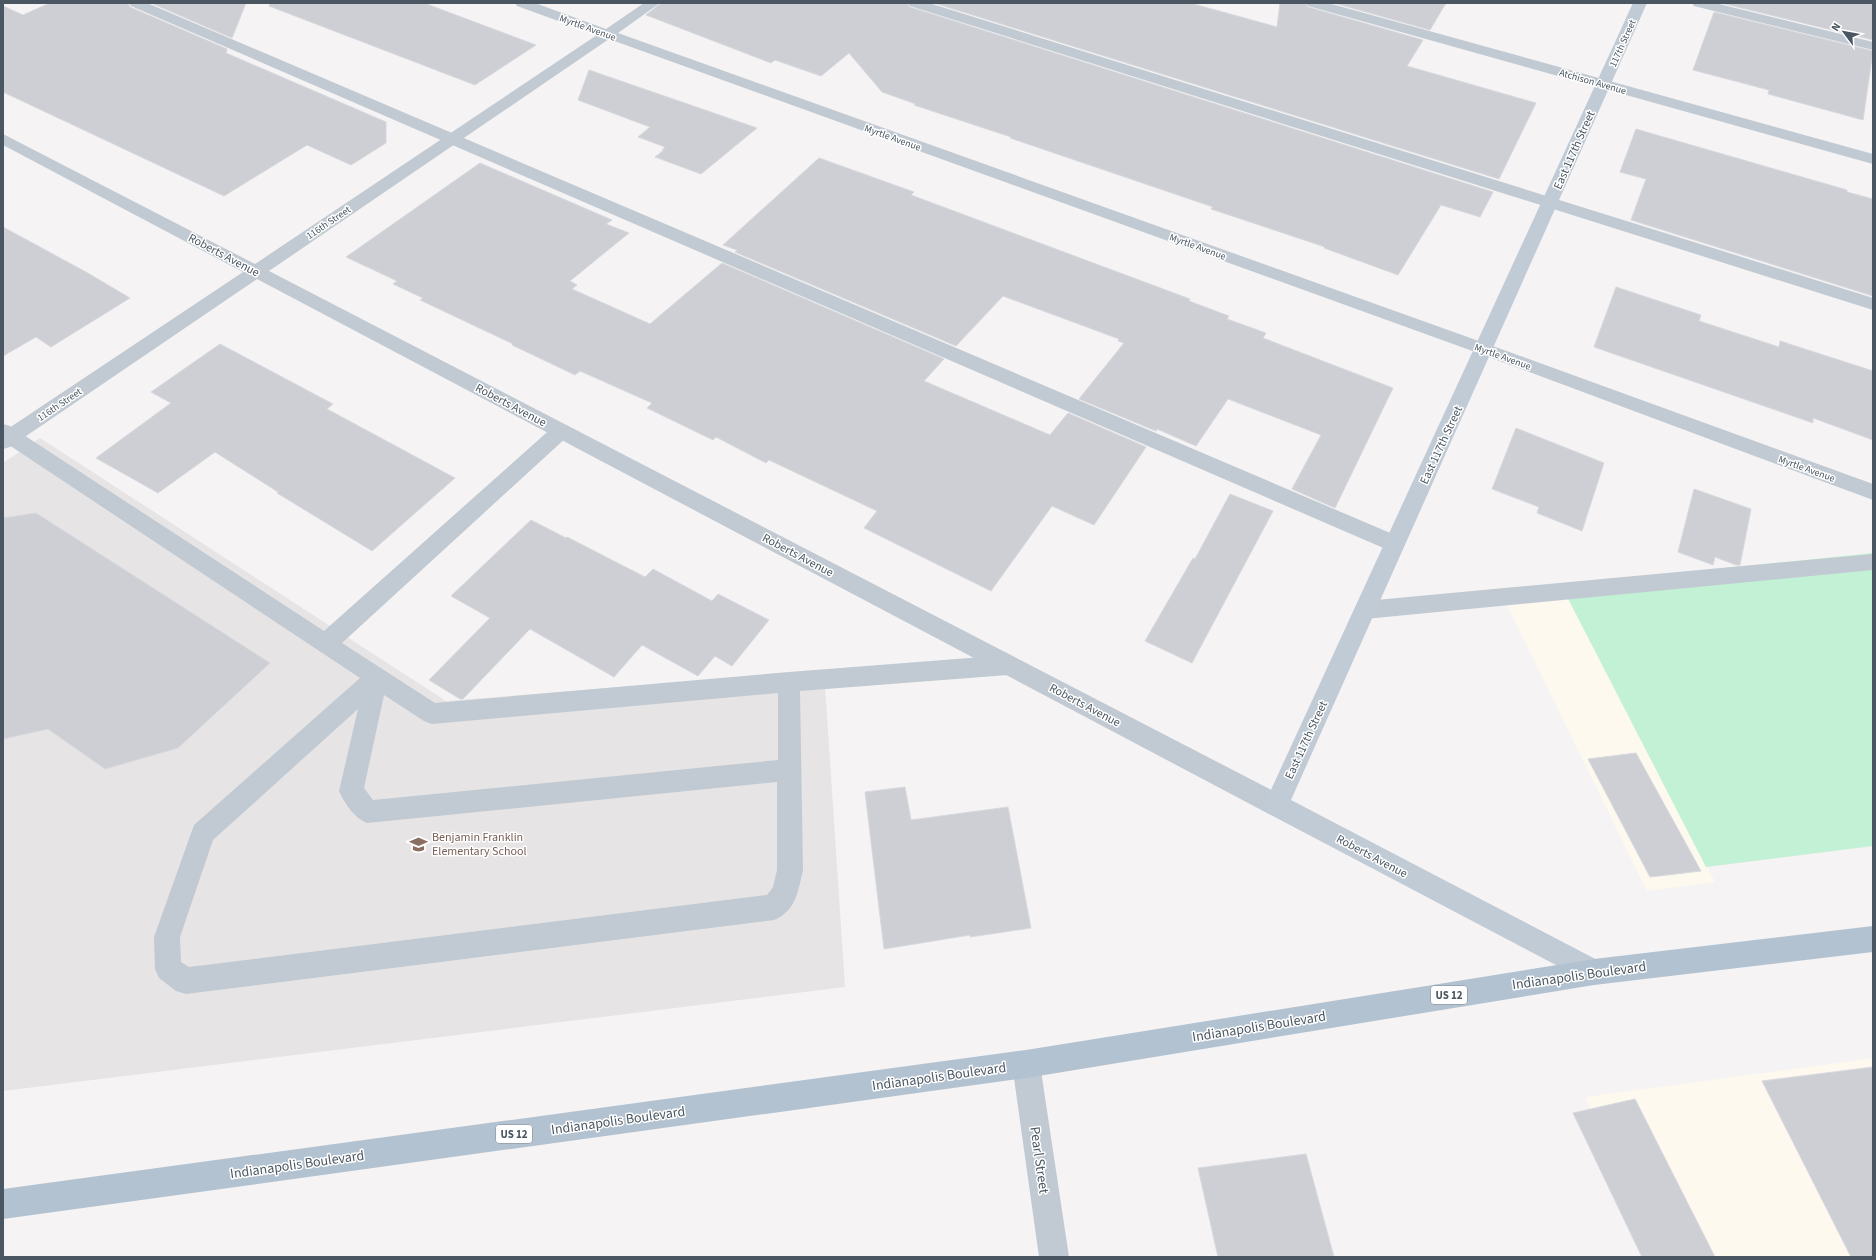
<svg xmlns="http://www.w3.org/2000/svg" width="1876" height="1260" font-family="'Source Sans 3',sans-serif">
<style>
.commercial{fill:#fdf9ef}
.education{fill:#e6e4e5}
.green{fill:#c3f1d5}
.building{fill:#cdcfd5;stroke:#d7d9de}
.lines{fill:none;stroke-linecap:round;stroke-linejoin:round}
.lane{fill:#c1cad2;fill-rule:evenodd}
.street{fill:#c1cad2;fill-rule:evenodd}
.secondary{fill:#c1cbd6;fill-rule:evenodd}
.primary{fill:#b3c2d1;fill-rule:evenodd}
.labels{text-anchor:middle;stroke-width:3;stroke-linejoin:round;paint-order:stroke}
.far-street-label{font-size:10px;fill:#4a5661;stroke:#fff}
.shield{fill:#fff;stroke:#808990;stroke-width:1}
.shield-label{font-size:11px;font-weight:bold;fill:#4a5661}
.street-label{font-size:12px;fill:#4a5661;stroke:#fff}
.education-label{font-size:12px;fill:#785e54;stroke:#fff;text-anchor:start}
.near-street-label{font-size:14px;fill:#4a5661;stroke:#fff}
</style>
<rect width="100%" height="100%" fill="#f5f3f3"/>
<path class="commercial" d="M1561,585L1715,882L1647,891L1500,591Z
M1873,1058V1257H1650L1586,1097Z"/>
<path class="education" d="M40,438L446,701L824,671L845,987L3,1091V463Z"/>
<path class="green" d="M1873,553V846L1706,867L1561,585Z"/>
<path class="building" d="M50,3H128L130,7L227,49L226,53L386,122V143L351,165L307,145L224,196L3,92V6L23,15Z
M151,3H246L232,38Z
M270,3H424L536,45L475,85L269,6Z
M661,3H907L910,7L1493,192L1480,217L1441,205L1398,275L1324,248L1325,247L1211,209L1213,207L1010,138L1011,137L914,105L916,104L882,92L849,53L821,76L775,60L771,63L646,15Z
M934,3H1190L1277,27L1280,3H1305L1308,7L1423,40L1407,66L1536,103L1499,179Z
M1334,3H1446L1430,30Z
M1721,3H1873V40Z
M1714,12L1873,51L1863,120L1768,94L1769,90L1693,70Z
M589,70L757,128L701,174L655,157L664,150H662L665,147L638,137L650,127L578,100Z
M1636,129L1847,190V192L1873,199V296L1631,220L1646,179L1620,172Z
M819,158L914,192L911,195L1190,299L1189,301L1229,316L1227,319L1266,333L1263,338L1393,388L1335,508L1292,489L1321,435L1228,399L1196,446L1157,429L1156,431L1079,399L1124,343L1118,341L1119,339L1003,296L956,346L735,252L737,250L723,245Z
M480,163L612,220L606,224L629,233L570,281L577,285L572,289L650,324L722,263L944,359L924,381L1050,435L1068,413L1146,447L1094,525L1052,506L991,591L864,528L877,511L769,460L766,463L716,437L713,440L647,408L652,403L580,371L575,375L512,345L513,344L420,300L423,298L393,284L397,281L346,257Z
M3,227L86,272L130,298L51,347L36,337L3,356Z
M1616,287L1701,315L1699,321L1779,347L1780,341L1873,371V440L1813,418V423L1594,347Z
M220,344L333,404L327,409L455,478L372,551L277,493L278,492L215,452L158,493L96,458L171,403L151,392Z
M1516,428L1604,463L1582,531L1537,513L1539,507L1492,489Z
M1694,489L1751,509L1740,565H1736L1715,557L1713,565L1678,552Z
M1230,494L1273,511L1192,663L1145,641L1193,558L1195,559Z
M36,513L270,663L178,748L105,769L48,729L3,739V518Z
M531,520L566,538L567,537L645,577L653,569L712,601L718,594L769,620L732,666L715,656L698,676L642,645L614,677L530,629L463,699H460L429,680L490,618L451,596Z
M1636,753L1701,871L1650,877L1588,759Z
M905,787L911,820L1008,807L1031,928L970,937V935L884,949L865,792Z
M1873,1067V1257H1851L1762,1081Z
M1635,1099L1715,1257H1642L1573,1113Z
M1306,1154L1334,1257H1218L1198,1168Z"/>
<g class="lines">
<path class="lane" d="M129,3H147L1402,538L1405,544L1402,550L1395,552L1388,550L131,6Z
M908,3H929L1873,298V310L910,6Z
M1692,3H1715L1873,42V50L1694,6Z
M3,424L10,426L324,631L554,426L561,424L568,426L571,431L568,436L342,643L435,703L789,672L1008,655L1016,658L1019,665L1016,672L1008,675L800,691L803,870C798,891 796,911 774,920L186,994L176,991L159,978L155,969L154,937L194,825L360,678L3,441ZM778,693V760L373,800L364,788L384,695L424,721L432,724ZM358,709L339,791C345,804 354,818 367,823L777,782V870L773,887L767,895L189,967L181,962L180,937L213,840Z
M1873,554V570L1365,619L1357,616L1354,610L1357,604L1365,601Z"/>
<path class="street" d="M515,3H535L606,29L644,3H660L618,33L1490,345L1873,484V500L1478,353L609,39L269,271L1285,797L1288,805L1285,813L1276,816L1267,813L257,279L10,447L3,449V432L243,272L3,145V134L255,264L597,35L517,6Z
M1306,3H1328L1873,154V164L1308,6Z
M1026,1050L1036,1054L1040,1064L1069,1257H1039L1012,1064L1016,1054Z"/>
<path class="secondary" d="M1633,3H1647L1291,800L1603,963L1607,972L1603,981L1594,985L1267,813L1264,805Z"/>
<path class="primary" d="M1873,926V952L1594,985L1026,1078L3,1219V1189L1026,1050L1594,959Z"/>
</g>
<defs>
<symbol id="school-bare" viewBox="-9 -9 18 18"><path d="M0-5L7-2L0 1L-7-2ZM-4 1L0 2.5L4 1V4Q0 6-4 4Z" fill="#8d6e63" stroke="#fff" stroke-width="2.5" paint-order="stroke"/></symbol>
</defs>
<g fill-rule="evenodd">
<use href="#school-bare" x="406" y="832" width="25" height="25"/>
</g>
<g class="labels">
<g class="far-street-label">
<text transform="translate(588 27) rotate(20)" y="4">Myrtle Avenue</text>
<text transform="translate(1622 43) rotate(-66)" y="4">117th Street</text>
<text transform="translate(1593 81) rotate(16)" y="4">Atchison Avenue</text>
<text transform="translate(893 137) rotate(20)" y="4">Myrtle Avenue</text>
<text transform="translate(328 222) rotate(-34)" y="4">116th Street</text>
<text transform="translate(1198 246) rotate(20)" y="4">Myrtle Avenue</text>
<text transform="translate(1503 356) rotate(20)" y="4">Myrtle Avenue</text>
<text transform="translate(59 404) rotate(-34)" y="4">116th Street</text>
<text transform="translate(1807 468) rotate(20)" y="4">Myrtle Avenue</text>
</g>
<g class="shield">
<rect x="1431" y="986" width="36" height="18" rx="3"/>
<rect x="496" y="1125" width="36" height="18" rx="3"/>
</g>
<g class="shield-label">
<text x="1449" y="999">US 12</text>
<text x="514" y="1138">US 12</text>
</g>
<g class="street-label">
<text transform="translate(1574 150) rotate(-66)" y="4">East 117th Street</text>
<text transform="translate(224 255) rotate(28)" y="4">Roberts Avenue</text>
<text transform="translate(511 405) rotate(28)" y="4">Roberts Avenue</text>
<text transform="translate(1441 445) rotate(-65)" y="4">East 117th Street</text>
<text transform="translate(798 555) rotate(28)" y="4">Roberts Avenue</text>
<text transform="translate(1085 705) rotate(28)" y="4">Roberts Avenue</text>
<text transform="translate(1306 740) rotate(-65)" y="4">East 117th Street</text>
<text transform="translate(1372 856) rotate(28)" y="4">Roberts Avenue</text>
</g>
<g class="education-label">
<text x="432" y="841">Benjamin Franklin<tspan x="432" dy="14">Elementary School</tspan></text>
</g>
<g class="near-street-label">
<text transform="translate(1579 975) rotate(-8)" y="5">Indianapolis Boulevard</text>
<text transform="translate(1259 1026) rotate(-9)" y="5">Indianapolis Boulevard</text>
<text transform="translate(939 1076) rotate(-8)" y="5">Indianapolis Boulevard</text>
<text transform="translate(618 1120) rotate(-8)" y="5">Indianapolis Boulevard</text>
<text transform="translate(1040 1160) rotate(82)" y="5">Pearl Street</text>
<text transform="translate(297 1164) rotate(-8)" y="5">Indianapolis Boulevard</text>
</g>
</g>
<rect width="1876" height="1260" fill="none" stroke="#4a5661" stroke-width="8"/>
<g transform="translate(1844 32) rotate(302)" stroke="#ffffff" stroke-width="3" paint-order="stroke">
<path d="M0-3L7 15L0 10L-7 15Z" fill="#4a5661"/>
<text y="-6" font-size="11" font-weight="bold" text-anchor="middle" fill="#4a5661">N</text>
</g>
</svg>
